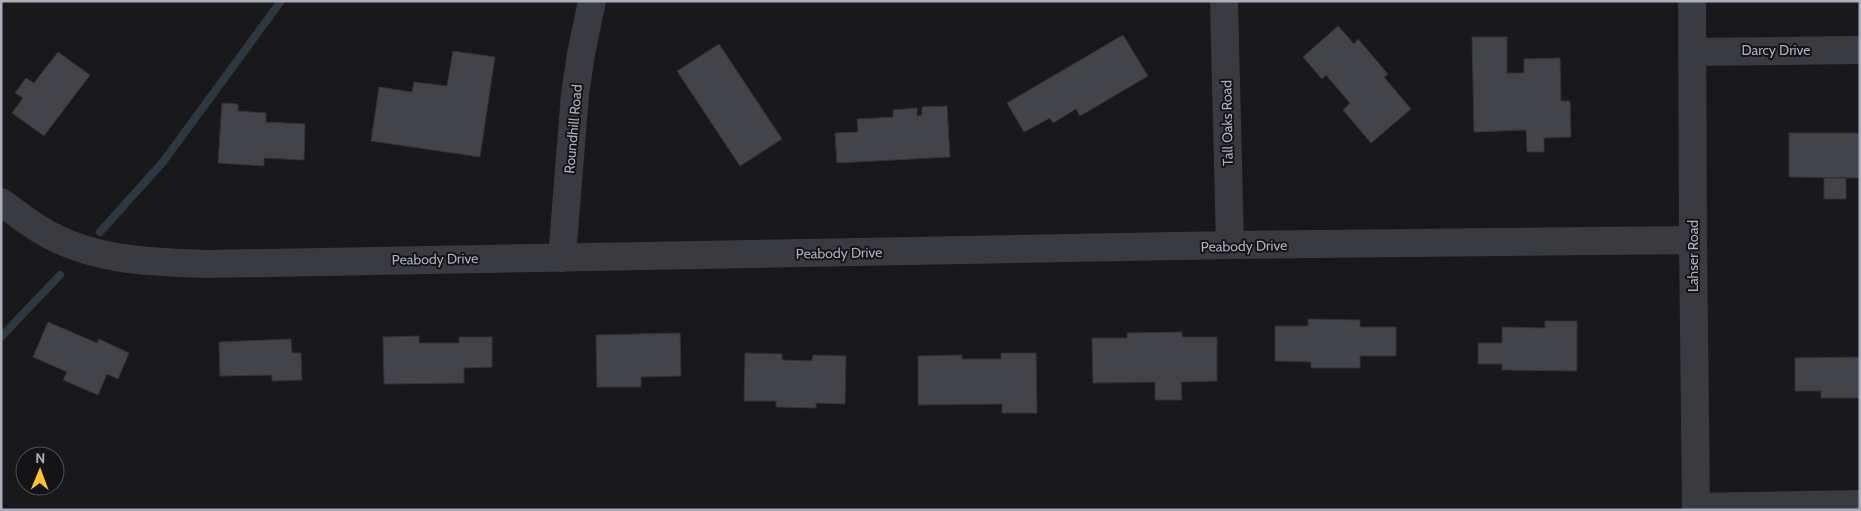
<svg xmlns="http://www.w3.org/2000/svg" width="1861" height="511" font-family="Cabin,sans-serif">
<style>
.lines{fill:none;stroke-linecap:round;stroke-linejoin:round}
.stream{stroke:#2e3841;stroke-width:8}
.building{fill:#434449;stroke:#333338}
.minor{stroke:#3a3b41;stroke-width:28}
.labels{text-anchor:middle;stroke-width:4;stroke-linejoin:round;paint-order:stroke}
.street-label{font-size:14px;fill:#abafbc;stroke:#141417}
</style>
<rect width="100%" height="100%" fill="#19191c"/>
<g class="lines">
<path class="stream" d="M100,232L163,162L281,1
M1,337L60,275"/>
</g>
<path class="building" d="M1338,26L1354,44L1358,39L1388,74L1384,77L1411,109L1371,143L1343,110L1350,103L1326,75L1322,79L1303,57Z
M1123,35L1148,76L1080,116L1076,109L1053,123L1050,118L1024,132L1007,103Z
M1472,37H1507V73H1524V59L1560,58L1561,101H1570L1571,137L1544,138V152H1527L1526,130L1474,132Z
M719,44L782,139L740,166L677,71Z
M453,51L495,57L480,157L371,141L379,87L412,92L414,82L447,86Z
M58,52L90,75L44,136L12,113L23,98L15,93L26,78L34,83Z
M222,103L238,104V111L266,113V122L305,124L304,160L264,158V166L218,163Z
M947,106L950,157L837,163L835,133L858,132L857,119L893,117V110L917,108V116L922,115V107Z
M1789,133H1860V178L1789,177Z
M1824,178H1846V199H1824Z
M1308,319L1360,320V327H1396V356H1360V368H1311V362L1275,361V326H1308Z
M1545,321H1577V371L1502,370V364H1478V343H1502V327L1545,328Z
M48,322L97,343L99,339L129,353L118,379L107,374L98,395L63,380L67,372L33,357Z
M1182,332V337H1217V381L1181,382L1182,400H1155V382L1093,383L1092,338H1127V333Z
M680,333L681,376L641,377V387H597L596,335Z
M419,336V343H459V337H492V367L464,368V383L384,384L383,337Z
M291,339L292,353H301L302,380L272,381V375L220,376L219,342Z
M745,353L782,354V360L812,361L813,355L846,356L845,404L816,403V408L776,407V401H744Z
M1001,353H1036L1037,413H1002V404L918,405V356L962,355V359H1001Z
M1860,357V398H1821V391H1795V358Z"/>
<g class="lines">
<path class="minor" d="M1224,1L1230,245
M1692,1L1693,240L1696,510
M1693,52L1860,50
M1,202C14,211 26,221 39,229C90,261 149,262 208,264L1230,245L1693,240
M562,258L575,94L581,54L592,1
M1696,507L1860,504"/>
</g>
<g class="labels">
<g class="street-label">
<text x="1776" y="55">Darcy Drive</text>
<text transform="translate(1227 123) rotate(-91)" y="5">Tall Oaks Road</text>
<text transform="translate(573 129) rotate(-85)" y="5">Roundhill Road</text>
<text transform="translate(1244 246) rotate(-1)" y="5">Peabody Drive</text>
<text transform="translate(839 253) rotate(-1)" y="5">Peabody Drive</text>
<text transform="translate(1693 256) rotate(-90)" y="5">Lahser Road</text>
<text transform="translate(435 259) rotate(-1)" y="5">Peabody Drive</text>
</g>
</g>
<rect width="1861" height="511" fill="none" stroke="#abafbc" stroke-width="5"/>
<g transform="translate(40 471) rotate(1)"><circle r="24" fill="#141417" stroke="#505259"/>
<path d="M0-4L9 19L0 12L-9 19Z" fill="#fec42f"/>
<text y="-8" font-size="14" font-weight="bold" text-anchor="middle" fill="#abafbc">N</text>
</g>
</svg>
